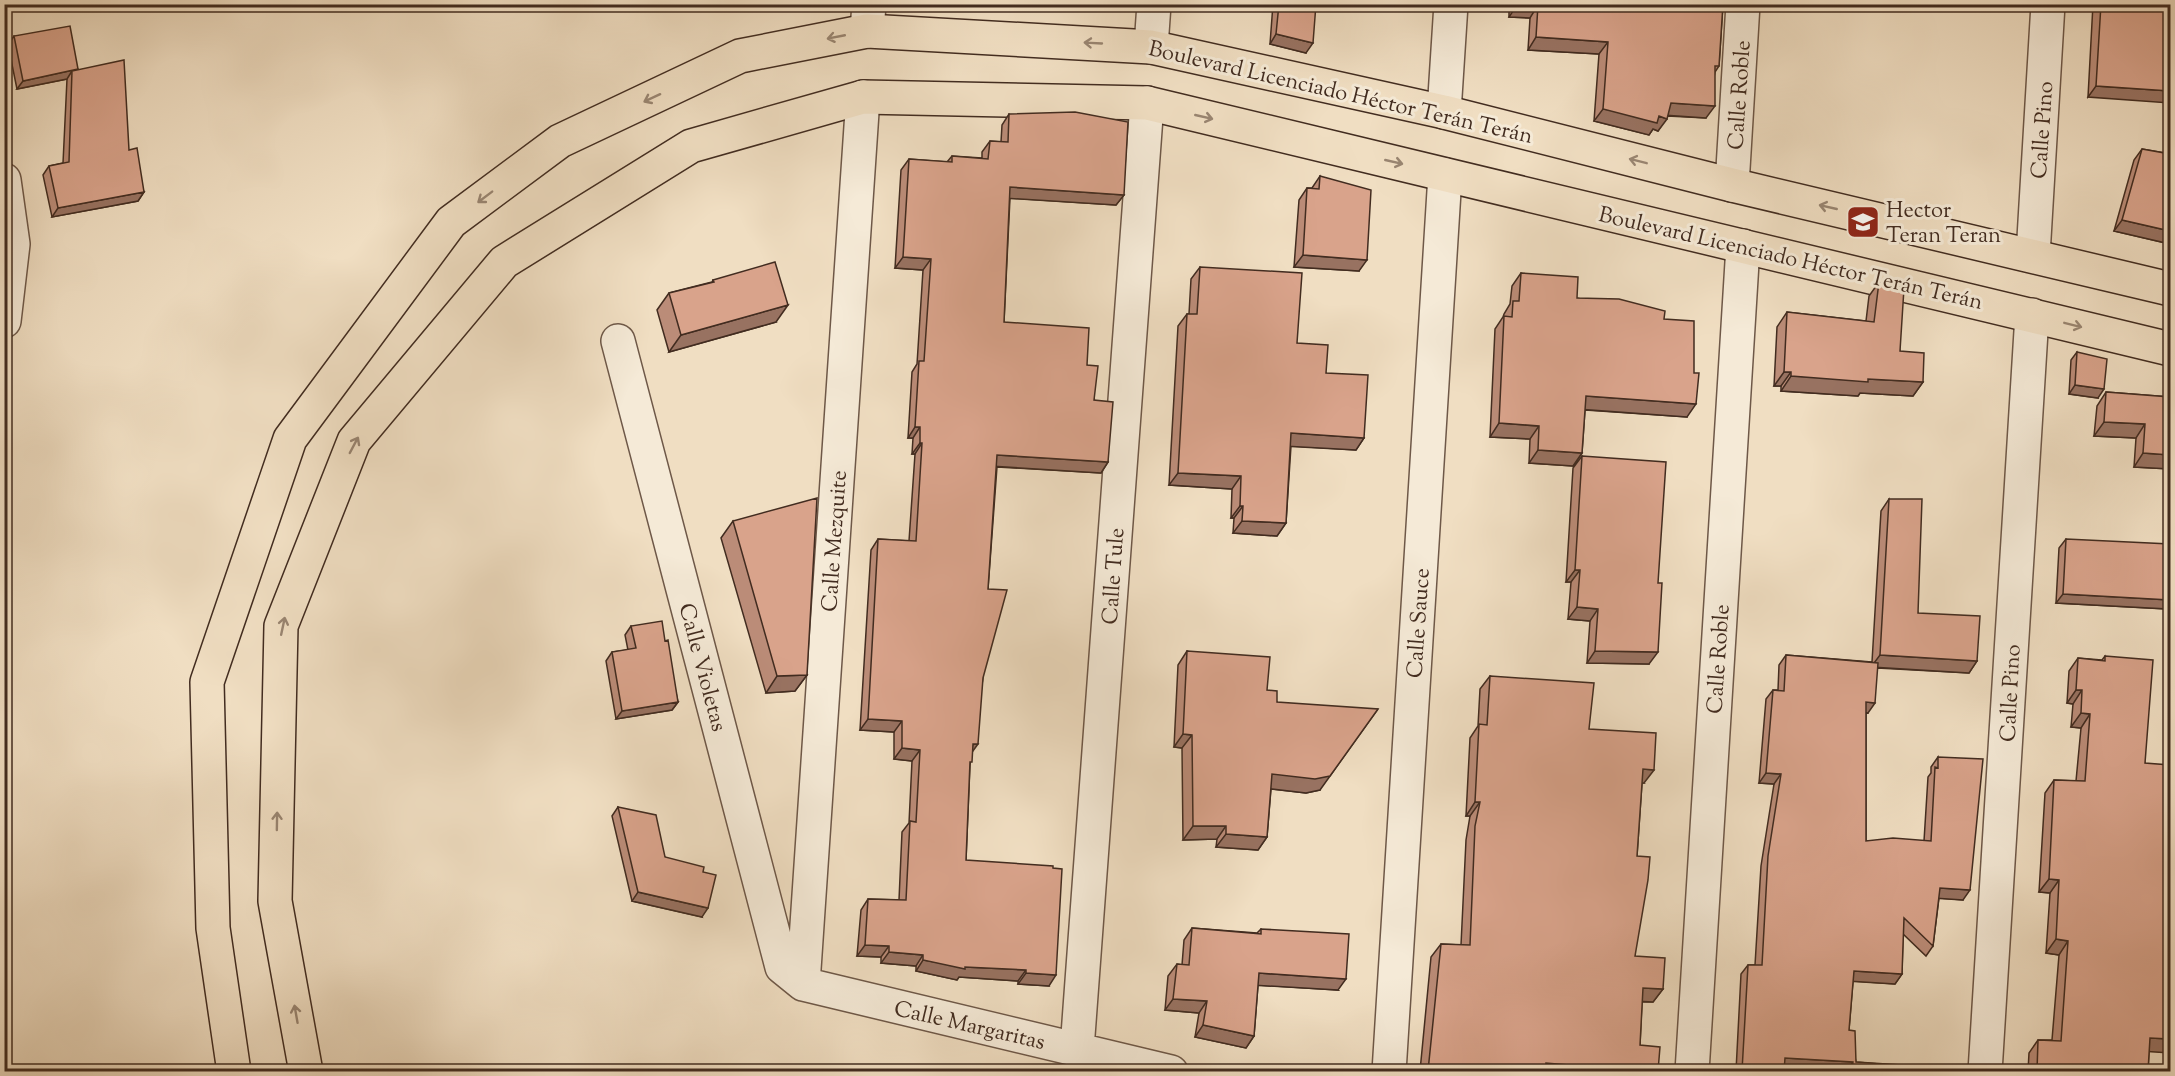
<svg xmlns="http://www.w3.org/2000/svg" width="2175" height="1076" font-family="'Sorts Mill Goudy',serif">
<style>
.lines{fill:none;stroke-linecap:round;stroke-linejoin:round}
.minor-casing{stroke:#6e5848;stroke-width:36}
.major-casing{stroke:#422c20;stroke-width:36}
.minor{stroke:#f5ead7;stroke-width:33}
.major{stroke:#f0dec2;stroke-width:33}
.wall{fill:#bb8c78;stroke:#422c20;stroke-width:1.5}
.shaded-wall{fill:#987261;stroke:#422c20;stroke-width:1.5}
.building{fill:#d9a38b;stroke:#422c20;stroke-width:1.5}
.oneway{stroke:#998571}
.labels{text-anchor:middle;stroke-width:6;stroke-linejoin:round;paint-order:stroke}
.street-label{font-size:22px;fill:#422c20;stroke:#f5ead7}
.poi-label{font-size:22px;fill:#422c20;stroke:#f5ead7;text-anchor:start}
</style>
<rect width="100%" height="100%" fill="#f0dec2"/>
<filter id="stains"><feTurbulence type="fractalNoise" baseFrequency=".00333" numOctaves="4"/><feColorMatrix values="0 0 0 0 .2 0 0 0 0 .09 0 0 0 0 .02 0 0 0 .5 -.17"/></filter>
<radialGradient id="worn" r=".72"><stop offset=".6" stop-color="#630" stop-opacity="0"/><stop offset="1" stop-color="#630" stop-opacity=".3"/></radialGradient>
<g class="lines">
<defs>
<path id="minor" d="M867,31L869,4
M1151,47L1154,4
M1444,112L1451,4
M4,180L13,244L4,321
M1732,185L1743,4
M2033,255L2048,4
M618,341L782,967L803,984L1171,1072
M803,984L863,97
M1077,1049L1147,103
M1389,1072L1445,175
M1692,1072L1743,246
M1985,1072L2032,315"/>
<path id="major" d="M234,1072L213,928L207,682L290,439L451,222L560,141L740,56L867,31L1151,47L1444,112L1732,185L2170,289
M306,1072L275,901L281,626L354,441L504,262L691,146L863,97L1147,103L2170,349"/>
</defs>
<use href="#minor" class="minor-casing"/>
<use href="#major" class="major-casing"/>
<use href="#minor" class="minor"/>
<use href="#major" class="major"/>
</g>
<path class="wall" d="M1273,4H1316L1306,53L1270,44Z
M1509,4H1723L1719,66L1715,72L1706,118L1667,116L1658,131L1653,129L1649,135L1594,121L1599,54L1528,50L1530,18L1509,17Z
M2093,4H2170L2088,97Z
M14,36L78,69L129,150L144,192L138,201L52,217L43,175L49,166L63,163L67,79L17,89L8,45Z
M1009,114L1124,195L1116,205L1010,198L1004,322L1087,365L1108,462L1101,473L997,467L988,589L983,678L970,765L966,860L1049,986L1018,984V981L959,977L957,980L916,971V966L881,963V957L857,956L861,910L868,899L899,900L902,832L909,823L912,761L894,759V732L860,730L871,550L878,539L909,541L915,454H912L913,438H908L912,372L917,364L923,270L895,268L901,170L909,159L947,162L952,156L982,158V152L990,141L1001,142L1002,125Z
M2142,149L2170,154V244L2114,231L2134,160Z
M1320,176L1359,271L1294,267L1299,200L1307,188H1312Z
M1200,267L1297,343L1326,373L1364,438L1356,450L1291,446L1286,523L1277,536L1233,533L1234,518H1231L1232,489L1169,485L1178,326L1187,314H1189L1191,279Z
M1521,273L1577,298L1664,319L1687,417L1585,410L1582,453L1573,466L1529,463L1530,439L1490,437L1495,329L1503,317L1504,314L1510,304L1512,286Z
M713,280L776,322L669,352L657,310L669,293L712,282Z
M1879,282L1900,351L1923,382L1913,396L1860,393L1858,396L1781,391V386H1774L1777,327L1787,312L1866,321L1869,296Z
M2077,352L2098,398L2069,394L2071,360Z
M2106,392L2170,397V469L2134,467L2136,438L2094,436L2097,406Z
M1582,456L1649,664L1587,663L1590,621L1568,619L1571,582H1566L1573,468Z
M1889,499L1918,613L1977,661L1969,673L1877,668L1868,713L1866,712V841H1924L1928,777L1931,773V767L1938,757L1963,900L1939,898L1933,946L1926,956L1903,934L1902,974L1895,984L1853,981L1849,1030L1856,1062L1963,1071H1839L1784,1068V1071H1736L1741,974L1748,965H1755L1761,866L1774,784L1759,783L1766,699L1773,690H1778L1779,665L1786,655L1872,662L1881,511Z
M733,521L807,675L795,691L766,693L721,538Z
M2066,539L2168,609L2056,603L2059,548Z
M631,626L665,641L678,702L672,710L616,719L606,661L612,652L628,650L625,635Z
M1187,651L1267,690L1277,702L1320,790L1306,793L1271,789L1267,837L1258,850L1216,847L1217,839L1183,840L1182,748L1174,747L1178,665Z
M2105,656L2145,763L2149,1052L2148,1071H2028L2029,1053L2038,1040H2052L2059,955L2046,953L2050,893L2039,892L2045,793L2054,780L2076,781L2081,728L2071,727L2073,704L2067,703L2069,671L2078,658L2102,660Z
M1490,676L1589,729L1644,783H1642L1637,856L1635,956L1663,989L1653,1002H1642L1640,1045L1658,1071H1420L1431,957L1441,944L1461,945L1466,840L1470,816H1466L1470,738L1478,726L1480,689Z
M618,807L665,857L702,917L632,901L612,816Z
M1192,928L1257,933L1261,929L1338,990L1258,985L1254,1036L1246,1048L1195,1037L1199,1013L1165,1010L1168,976L1177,964L1182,965L1184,940Z"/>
<path class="shaded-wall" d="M1517,5H1538L1530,18L1509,17Z
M1276,34L1313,43L1306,53L1270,44Z
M1536,37L1608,42L1599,54L1528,50Z
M78,69L72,71L67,79L17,89L23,81Z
M2096,86L2170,91V103L2088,97Z
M1671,103L1715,106L1706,118L1663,115Z
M1603,109L1659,116L1667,119L1658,131L1653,129L1649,135L1594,121Z
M1010,187L1124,195L1116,205L1003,198Z
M144,192L138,201L52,217L58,208Z
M2122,220L2170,231V244L2114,231Z
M1303,255L1367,260L1359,271L1294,267Z
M903,257L931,259L923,270L895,268Z
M788,305L776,322L669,352L681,335Z
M1784,372H1791L1781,386H1774Z
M1791,376L1868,379L1923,382L1913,396L1860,393L1858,396L1781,391Z
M2075,385L2104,389L2098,398L2069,394Z
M1586,396L1696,404L1687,417L1577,409Z
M2104,422L2145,424L2136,438L2094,436Z
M1499,423L1539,426L1530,439L1490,437Z
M915,427H920L913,438H908Z
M1291,433L1364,438L1356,450L1283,446Z
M920,443H922L915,454H912Z
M1538,450L1582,453L1573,466L1529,463Z
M2143,453L2170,455V469L2134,467Z
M997,455L1108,462L1101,473L990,466Z
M1178,473L1241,476L1232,489L1169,485Z
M1240,506H1243L1234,518H1231Z
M1242,521L1286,523L1277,536L1233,533Z
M1575,570H1580L1571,582H1566Z
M2063,594L2170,600V606L2168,609L2056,603Z
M1577,607L1598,609L1590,621L1568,619Z
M1595,651L1658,652L1649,664L1587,663Z
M1880,655L1977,661L1969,673L1871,667Z
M807,675L795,691L766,693L777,676Z
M2076,690H2082L2073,704L2067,703Z
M678,702L672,710L616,719L622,711Z
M1866,702L1875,703L1868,713L1859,712Z
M1378,709L1320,790L1306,793L1263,788L1272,774Z
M2081,713L2090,714L2081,728L2071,727Z
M868,719L902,721L894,732L860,730Z
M1183,734L1192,735L1182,748L1174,747Z
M973,744H978L970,755Z
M902,748L920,750L912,761L894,759Z
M1643,769L1654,770L1644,783H1633Z
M1766,773L1781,774L1774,784L1759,783Z
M1475,802H1480L1470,816H1466Z
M1193,826H1226L1217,839L1183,840Z
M1226,834L1267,837L1258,850L1216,847Z
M2049,879L2059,880L2050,893L2039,892Z
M1940,888L1970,890L1963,900L1933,898Z
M638,892L708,908L702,917L632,901Z
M2056,939L2068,941L2059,955L2046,953Z
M865,945L889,946L881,957L857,956Z
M889,952L923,955L916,966L881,963Z
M923,960L965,967L1026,970L1018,981L959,977L957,980L916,971Z
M1854,971L1902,974L1895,984L1847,981Z
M1026,973L1056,975L1049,986L1018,984Z
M1259,973L1346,979L1338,990L1251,985Z
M1643,988L1663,989L1653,1002L1634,1001Z
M1173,999L1207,1001L1199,1013L1165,1010Z
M1203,1025L1254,1036L1246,1048L1195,1037Z
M2150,1038L2170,1039V1053L2141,1051Z
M1785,1058L1853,1062L1846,1071L1778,1068Z
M1546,1063L1616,1069L1614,1071H1541Z"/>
<path class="building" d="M1279,4H1316L1313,43L1276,34Z
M1517,4H1723L1719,66H1715V106L1671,103L1667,119L1659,116L1657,123L1603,109L1608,42L1536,37L1538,5Z
M2101,4H2170V91L2096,86Z
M70,26L78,69L23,81L14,36Z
M124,60L129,150L137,148L144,192L58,208L49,166L69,162L72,71Z
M1075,112L1128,122L1124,195L1010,187L1004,322L1089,328L1087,365L1098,366L1094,400L1113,402L1108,462L997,455L988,589L1007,590L983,678L978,744H973L972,762H970L966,860L1053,866V868L1062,869L1056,975L1026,973V970L965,967V969L923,960V955L889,952V946L865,945L868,899L906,900L910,821L916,822L920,750L902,748V721L868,719L878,539L916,541L922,443H920V427H915L919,361H924L931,259L903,257L909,159L952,162V156L988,159L990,141L1008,142L1009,114Z
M2142,149L2170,154V231L2122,220Z
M1320,176L1371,190L1367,260L1303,255L1307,188L1319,189Z
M775,262L788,305L681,335L669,293L714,282L713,280Z
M1200,267L1302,273L1297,343L1328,345L1326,373L1368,375L1364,438L1291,433L1286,523L1242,521L1243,506H1240L1241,476L1178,473L1187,314H1197Z
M1521,273L1578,277L1577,298L1619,299L1665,311L1664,319L1694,321V373H1699L1696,404L1586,396L1582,453L1538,450L1539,426L1499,423L1504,316L1512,317L1513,301H1519Z
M1879,282L1904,288L1900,351L1924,353L1923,382L1868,379V382L1791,376V372H1784L1787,312L1874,322Z
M2077,352L2107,359L2104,389L2075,385Z
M2106,392L2170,397V455L2143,453L2145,424L2104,422Z
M1582,456L1666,462L1658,583H1662L1658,652L1595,651L1598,609L1577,607L1580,570H1575Z
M817,498L807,675L777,676L733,521Z
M1889,499H1922L1918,613L1980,616L1977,661L1880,655Z
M2066,539L2170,544V600L2063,594Z
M662,621L665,641L668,640L678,702L622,711L612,652L636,648L631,626Z
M1187,651L1270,657L1267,690L1277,691V702L1378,709L1330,776L1315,779L1272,774L1267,837L1226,834V826H1193L1192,735L1183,734Z
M1786,655L1878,663L1875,703L1866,702V841L1893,838L1931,841L1935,767L1938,768V757L1983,759L1970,890L1940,888L1933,946L1904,918L1902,974L1854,971L1849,1030L1855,1031L1856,1062L1963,1069V1071H1852L1853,1062L1785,1058L1784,1071H1742L1748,965H1762L1768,856L1781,774L1766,773L1773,690L1784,691Z
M2105,656L2153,660L2145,763L2170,765V1039L2150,1038L2148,1071H2037L2038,1040L2061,1041L2068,941L2056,939L2059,880L2049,879L2054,780L2085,781L2090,714L2081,713L2082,690H2076L2078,658L2105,661Z
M1490,676L1594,683L1589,729L1656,733L1654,770L1643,769L1637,856L1650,857L1648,880L1635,956L1665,958L1663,989L1643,988L1640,1045L1660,1047L1658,1071H1616V1069L1546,1063V1071H1428L1441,944L1470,945L1475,826L1480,802H1475L1479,724L1487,725Z
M618,807L656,815L665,857L704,867L703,872L716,875L708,908L638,892Z
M1192,928L1261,934V929L1349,934L1346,979L1259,973L1254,1036L1203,1025L1207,1001L1173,999L1177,964L1189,965Z"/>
<defs><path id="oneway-shaft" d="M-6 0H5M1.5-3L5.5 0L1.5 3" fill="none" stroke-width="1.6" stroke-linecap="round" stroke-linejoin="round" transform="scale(1.5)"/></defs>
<g class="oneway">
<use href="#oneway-shaft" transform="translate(836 37) rotate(169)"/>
<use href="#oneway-shaft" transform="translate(1093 43) rotate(-177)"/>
<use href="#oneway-shaft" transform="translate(652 98) rotate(155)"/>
<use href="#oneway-shaft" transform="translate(1204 117) rotate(13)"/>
<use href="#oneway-shaft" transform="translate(1638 161) rotate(-166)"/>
<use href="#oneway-shaft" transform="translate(1394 162) rotate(13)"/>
<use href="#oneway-shaft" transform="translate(485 197) rotate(143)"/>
<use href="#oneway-shaft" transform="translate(1828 207) rotate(-167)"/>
<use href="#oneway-shaft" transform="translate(2073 325) rotate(14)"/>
<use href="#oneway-shaft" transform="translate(354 445) rotate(-62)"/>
<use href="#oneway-shaft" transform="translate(283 626) rotate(-78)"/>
<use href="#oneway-shaft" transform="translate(277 821) rotate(-89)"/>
<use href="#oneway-shaft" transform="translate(296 1014) rotate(-100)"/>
</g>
<defs>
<symbol id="school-square" viewBox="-11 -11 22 22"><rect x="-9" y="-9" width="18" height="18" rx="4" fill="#8f2418" stroke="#f5ead7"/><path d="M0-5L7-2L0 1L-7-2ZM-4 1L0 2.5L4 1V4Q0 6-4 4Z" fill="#fff"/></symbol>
</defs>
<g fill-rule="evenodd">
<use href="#school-square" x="1844" y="203" width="38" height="38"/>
</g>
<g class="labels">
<g class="street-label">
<text transform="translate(1341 91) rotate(13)" y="8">Boulevard Licenciado Héctor Terán Terán</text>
<text transform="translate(1738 95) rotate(-86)" y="8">Calle Roble</text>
<text transform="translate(2041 130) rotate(-86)" y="8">Calle Pino</text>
<text transform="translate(1791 257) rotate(13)" y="8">Boulevard Licenciado Héctor Terán Terán</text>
<text transform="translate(833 541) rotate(-86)" y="8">Calle Mezquite</text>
<text transform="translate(1112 576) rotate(-86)" y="8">Calle Tule</text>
<text transform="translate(1417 623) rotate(-86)" y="8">Calle Sauce</text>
<text transform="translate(1717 659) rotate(-86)" y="8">Calle Roble</text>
<text transform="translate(704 667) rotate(75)" y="8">Calle Violetas</text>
<text transform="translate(2009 693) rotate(-87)" y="8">Calle Pino</text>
<text transform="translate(970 1024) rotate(13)" y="8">Calle Margaritas</text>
</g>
<g class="poi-label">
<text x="1886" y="217">Hector<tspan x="1886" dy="25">Teran Teran</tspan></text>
</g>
</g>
<rect width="2175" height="1076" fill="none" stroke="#f0dec2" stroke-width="24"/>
<rect x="6" y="6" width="2163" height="1064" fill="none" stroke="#422c20" stroke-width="3"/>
<rect x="12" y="12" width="2151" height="1052" fill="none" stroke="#422c20" stroke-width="1.5"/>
<rect width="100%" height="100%" filter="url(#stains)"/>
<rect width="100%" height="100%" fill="url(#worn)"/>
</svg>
